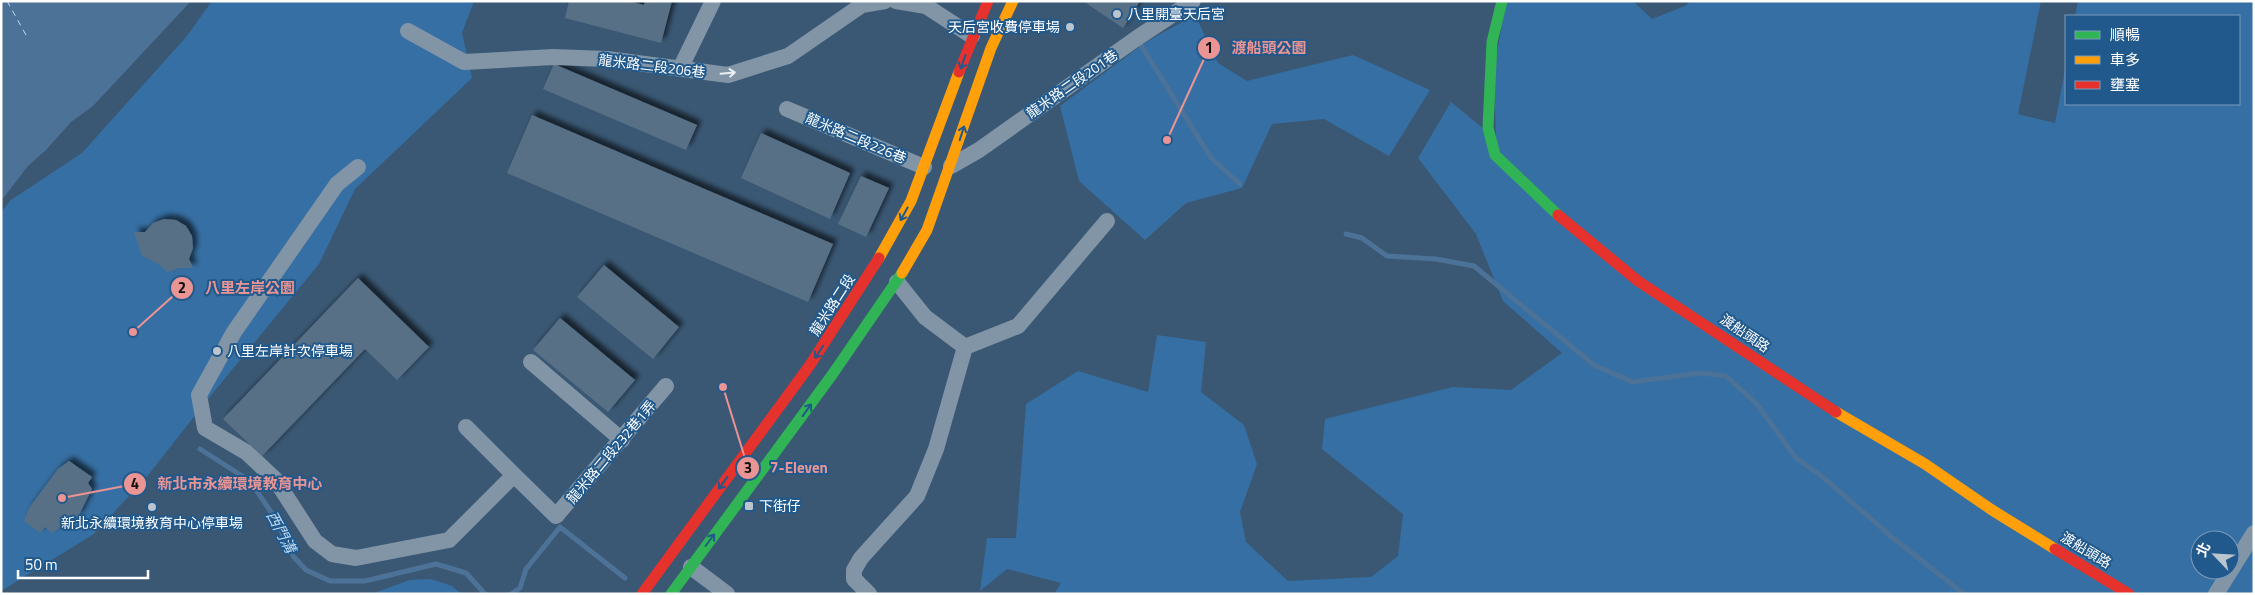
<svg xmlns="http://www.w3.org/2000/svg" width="2255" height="595" font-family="'Titillium Web','Noto Sans TC',sans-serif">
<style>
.green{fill:#366fa3;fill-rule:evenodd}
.water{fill:#4d7297}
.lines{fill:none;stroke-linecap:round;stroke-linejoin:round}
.stream{stroke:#4d7297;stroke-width:5}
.ferry{stroke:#bbd9f3;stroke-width:1;stroke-dasharray:6 5;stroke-linecap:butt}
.building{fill:#587086;filter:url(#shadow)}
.street{stroke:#8195a7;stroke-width:16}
.fast{stroke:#30b455;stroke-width:11}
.slow{stroke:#ff9f0a;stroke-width:11}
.jam{stroke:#e5322d;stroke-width:11}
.oneway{stroke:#21598c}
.oneway2{stroke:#eceff2}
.poi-dot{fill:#bac5ce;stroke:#21598c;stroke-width:2}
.labels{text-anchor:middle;stroke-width:4;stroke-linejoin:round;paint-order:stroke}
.poi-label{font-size:14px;fill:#fff;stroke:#21598c;text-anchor:start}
.street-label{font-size:14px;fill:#fff;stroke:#21598c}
.water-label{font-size:15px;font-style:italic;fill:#bbd9f3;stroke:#21598c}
.leader{fill:none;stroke:#ea9494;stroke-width:2}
.callout-dot{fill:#ea9494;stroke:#21598c;stroke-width:2}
.mark-label{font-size:15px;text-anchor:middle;font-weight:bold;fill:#111}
.callout-label{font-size:15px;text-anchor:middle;font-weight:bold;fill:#ea9494;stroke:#21598c;stroke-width:4;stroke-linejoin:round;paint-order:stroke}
</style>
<defs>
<filter id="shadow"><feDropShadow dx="4.5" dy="-4.5" stdDeviation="2.5" flood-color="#0009"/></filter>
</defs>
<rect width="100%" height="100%" fill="#3a5874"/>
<path class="green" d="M212,1H474L462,33L472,78L355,189L319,264L208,399L149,474L94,534L1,591V212L11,200L82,153L187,36Z
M1506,1H1633L1652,19L1687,5L1689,1H2041L2018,114L2055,123L2066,65V104H2239V16H2075L2078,1H2254V594H1054L1061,583L1007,569L980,591L987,538H1016L1026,404L1078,371L1148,392L1157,335L1206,342L1201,392L1244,425L1257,464L1240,512L1246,542L1288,581L1371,577L1398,556L1403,514L1322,449L1325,419L1453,387L1511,390L1562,353L1503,301L1476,234L1418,158L1451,102L1496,139L1494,71ZM2200,540H2230V570H2200Z
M1195,15L1218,63L1247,81L1353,55L1430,90L1389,156L1324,119L1272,124L1242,188L1186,203L1145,240L1079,181L1060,106L1146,42Z
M431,579L452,586L461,594H371L410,580Z"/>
<path class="water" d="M1,1H191L93,106L71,122L46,150L28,166L1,201Z"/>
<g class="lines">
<path class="stream" d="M1141,45L1211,158L1240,184
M1346,234L1362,238L1387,256L1436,259L1474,266L1594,365L1632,382L1700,373L1726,376L1756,403L1796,458L1824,478L1893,538L1964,594
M200,449L250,481L275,518L293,556L306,570L330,581H365L436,564L466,573L485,594
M511,594L520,588L526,569L560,527L625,578"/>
<path class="ferry" d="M7,1L26,35"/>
</g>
<path class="building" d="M569,1H629L644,5L645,1H672L661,43L565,18Z
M1083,1H1140L1123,28Z
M554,64L697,125L686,150L543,89Z
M532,115L833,244L808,302L507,173Z
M761,133L850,173L830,219L741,178Z
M861,176L889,188L866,237L838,224Z
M164,219L176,220L186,226L192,236L193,248L189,259L193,268H179L168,272L157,263L142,256L134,232H145L153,223Z
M604,265L679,327L653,359L577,297Z
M358,278L429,347L397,380L365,349L262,456L223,419Z
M560,318L635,380L608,412L533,350Z
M69,461L92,477L88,483L92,489L79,515L52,533L45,527L40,533L24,521L29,508L58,469Z"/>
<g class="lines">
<path class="street" d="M896,1L926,6L972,36
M408,31L464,62L553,57L607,59L728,75L788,56L862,5L885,1
M680,69L713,1
M787,109L924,167
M951,166L979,150L1137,38L1193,1
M358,167L337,184L234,332L199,395L205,428L246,452L275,479L315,541L332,554L356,558L449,540L514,475L556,516L666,386
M965,347L1018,326L1107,221
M531,362L622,440
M466,427L514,475
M691,567L727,594
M869,594L854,579V570L861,558L917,496L936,449L965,347L925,317L897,282
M2216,594L2254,533"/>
<path class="fast" d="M1502,1L1492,42L1488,128L1495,155L1558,215
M671,594L832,375L902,273"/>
<path class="slow" d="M879,258L911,201L959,72
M902,273L927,230L991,48L1013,1
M1836,412L1925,464L1992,510L2055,549"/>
<path class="jam" d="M959,72L988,1
M1558,215L1638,281L1836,412
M2055,549L2129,594
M642,594L810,365L879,258"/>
</g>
<defs><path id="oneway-shaft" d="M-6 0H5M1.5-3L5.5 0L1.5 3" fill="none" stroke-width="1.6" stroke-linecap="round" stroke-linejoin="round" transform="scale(1.25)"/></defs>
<g class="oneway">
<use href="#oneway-shaft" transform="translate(963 62) rotate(110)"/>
<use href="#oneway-shaft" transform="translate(962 133) rotate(-72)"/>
<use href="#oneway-shaft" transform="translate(904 214) rotate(119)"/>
<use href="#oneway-shaft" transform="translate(819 352) rotate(123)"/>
<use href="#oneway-shaft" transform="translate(807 410) rotate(-54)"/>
<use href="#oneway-shaft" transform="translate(723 483) rotate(126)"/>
<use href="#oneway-shaft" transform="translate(710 540) rotate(-53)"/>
</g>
<use class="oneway2" href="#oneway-shaft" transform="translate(728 73) rotate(-5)"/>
<g class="poi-dot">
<circle cx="1117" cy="14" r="5"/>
<circle cx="1070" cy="27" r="5"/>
<circle cx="217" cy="351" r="5"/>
<rect x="744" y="501" width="10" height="10" rx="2.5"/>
<circle cx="152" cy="507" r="5"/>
</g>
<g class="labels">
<g class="poi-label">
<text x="1127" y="19">八里開臺天后宮</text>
<text x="1060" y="32" text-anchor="end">天后宮收費停車場</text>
<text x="227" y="356">八里左岸計次停車場</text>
<text x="759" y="511">下街仔</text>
<text x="152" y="528" text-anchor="middle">新北永續環境教育中心停車場</text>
</g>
<g class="street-label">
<text transform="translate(652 66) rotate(7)" y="5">龍米路二段206巷</text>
<text transform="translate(1072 84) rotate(-35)" y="5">龍米路二段201巷</text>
<text transform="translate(856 138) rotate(23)" y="5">龍米路二段226巷</text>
<text transform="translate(832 305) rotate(-57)" y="5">龍米路二段</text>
<text transform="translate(1745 333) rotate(34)" y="5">渡船頭路</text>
<text transform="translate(611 452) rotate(-50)" y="5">龍米路二段232巷1弄</text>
<text transform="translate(2086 550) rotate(31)" y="5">渡船頭路</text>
</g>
<g class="water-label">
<text transform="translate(281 532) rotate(62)" y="5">西門溝</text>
</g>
</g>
<path class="leader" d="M1167 140L1209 48M133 332L182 288M723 387L748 468M62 498L135 484"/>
<g class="callout-dot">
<circle cx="1167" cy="140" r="5"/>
<circle cx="133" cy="332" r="5"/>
<circle cx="723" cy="387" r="5"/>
<circle cx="62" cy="498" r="5"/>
<circle cx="1209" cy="48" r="12"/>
<circle cx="182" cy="288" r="12"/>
<circle cx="748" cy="468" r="12"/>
<circle cx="135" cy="484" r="12"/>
</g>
<g class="mark-label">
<text x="1209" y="53">1</text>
<text x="182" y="293">2</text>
<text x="748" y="473">3</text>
<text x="135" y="489">4</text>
</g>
<g class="callout-label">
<text x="1269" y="53">渡船頭公園</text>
<text x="250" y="293">八里左岸公園</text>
<text x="799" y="473">7-Eleven</text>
<text x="240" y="489">新北市永續環境教育中心</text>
</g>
<rect width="2255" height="595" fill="none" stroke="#ffffff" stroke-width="5"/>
<rect x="2065" y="15" width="175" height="90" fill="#21598c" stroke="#7a9bba"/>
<rect x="2075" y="31" width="25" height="8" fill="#30b455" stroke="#7a9bba"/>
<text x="2110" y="40" font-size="15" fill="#ffffff">順暢</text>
<rect x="2075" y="56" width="25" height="8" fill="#ff9f0a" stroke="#7a9bba"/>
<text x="2110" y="65" font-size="15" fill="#ffffff">車多</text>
<rect x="2075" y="81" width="25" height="8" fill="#e5322d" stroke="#7a9bba"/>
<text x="2110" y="90" font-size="15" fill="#ffffff">壅塞</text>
<g transform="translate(2215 555) rotate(295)"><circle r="24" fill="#21598c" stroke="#7a9bba"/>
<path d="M0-4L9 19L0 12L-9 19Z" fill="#bac5ce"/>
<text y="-8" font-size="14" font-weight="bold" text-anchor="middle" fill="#ffffff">北</text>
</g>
<path d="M18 570v8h130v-8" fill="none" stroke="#ffffff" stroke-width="2.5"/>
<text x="25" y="570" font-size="15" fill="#ffffff" stroke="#21598c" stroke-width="4" paint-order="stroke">50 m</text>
</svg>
